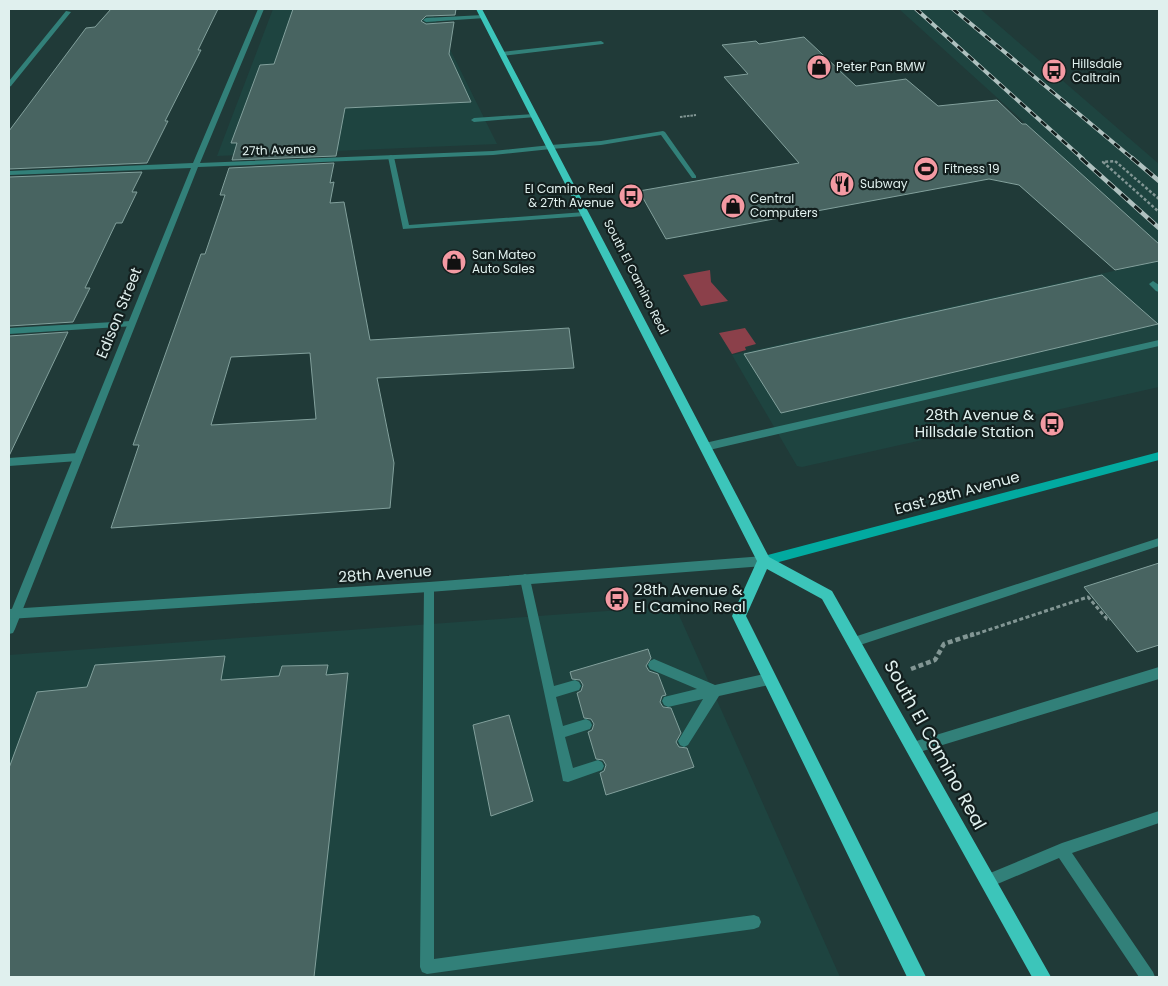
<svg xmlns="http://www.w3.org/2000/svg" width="1168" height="986" font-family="Poppins,sans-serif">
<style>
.built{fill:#1e4440}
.green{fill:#8b404a}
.building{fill:#486461;stroke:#82a09c;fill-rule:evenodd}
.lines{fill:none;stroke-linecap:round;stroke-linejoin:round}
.path-far3{stroke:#829694;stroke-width:2;stroke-dasharray:2.5 1;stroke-linecap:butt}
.path-far2{stroke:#829694;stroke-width:2.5;stroke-dasharray:3 2;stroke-linecap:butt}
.path-far1{stroke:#829694;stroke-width:3;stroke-dasharray:4 2.5;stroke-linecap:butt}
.path{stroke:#829694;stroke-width:4.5;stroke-dasharray:5 3;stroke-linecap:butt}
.service{fill:#328079;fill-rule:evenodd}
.minor{fill:#328079;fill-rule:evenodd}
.tertiary{fill:#328079;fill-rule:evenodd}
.secondary{fill:#02aaa0;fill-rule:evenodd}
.primary{fill:#3cc5ba;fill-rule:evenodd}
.rail-far1-casing{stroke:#afc1bf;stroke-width:4}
.rail-casing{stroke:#afc1bf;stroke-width:4.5}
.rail-far1{stroke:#131f1e;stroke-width:2.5;stroke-dasharray:7;stroke-linecap:butt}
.rail{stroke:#131f1e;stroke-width:3;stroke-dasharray:9;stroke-linecap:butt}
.labels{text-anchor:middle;stroke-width:4.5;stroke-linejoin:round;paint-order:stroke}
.far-poi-label{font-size:12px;fill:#e0f0ee;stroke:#131f1e;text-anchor:start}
.far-street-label{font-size:12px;fill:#e0f0ee;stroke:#131f1e}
.street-label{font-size:15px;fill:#e0f0ee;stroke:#131f1e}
.poi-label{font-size:15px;fill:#e0f0ee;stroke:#131f1e;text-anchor:end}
.near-street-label{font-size:18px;fill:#e0f0ee;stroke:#131f1e}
</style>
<rect width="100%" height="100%" fill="#203a38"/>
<path class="built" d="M273,9H430L497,144L217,156Z
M899,9H980L1159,164V244Z
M1159,261V387L802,467L797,466L732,355Z
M675,606L840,977H9V655Z"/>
<path class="green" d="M710,270L711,282L728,301L701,306L683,275Z
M745,328L756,344L745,347L746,350L732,354L719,333Z"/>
<path class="building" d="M111,9H218L198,50H201L165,121H168L147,163L9,169V131L86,28L95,27Z
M293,9H456L455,15L426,16L421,21L426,24L454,22L449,54L471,102L345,108L336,156L232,160L237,143H231L260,65L274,64Z
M804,37L856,86L906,79L938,106L997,100L1022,124H1026L1159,244V261L1115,270L1019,185L989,179L666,239L639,191L799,163L724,77L748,74L722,45L756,41L759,44Z
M334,163L330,183L334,182L330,203L344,202L370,340L569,328L574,368L377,378L394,463L390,508L111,528L139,445H133L201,254H205L225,195H220L229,168ZM310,353L316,419L211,425L231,357Z
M142,172L132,192H137L122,223H116L85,288H90L73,322L9,326V177Z
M1102,275L1158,324L781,413L744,354Z
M68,332L9,456V336Z
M1159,563V645L1137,652L1084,587Z
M648,649L651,658L646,666L649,671L658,674L666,695L662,696L660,702L663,707L671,708L681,733L676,742L679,747L687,748L694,767L606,795L600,773L604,771L606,765L603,760L596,759L588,732L592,730L594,724L591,719L584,718L577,693L581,691L583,685L580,680L572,679L570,672Z
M225,656L221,680L279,676L282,666L328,665L326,675L348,673L314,977H9V768L37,692L87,687L95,665Z
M509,715L533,801L491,816L473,725Z"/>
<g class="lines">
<path class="path-far3" d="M680,117L696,115"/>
<path class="path-far2" d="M1159,199L1115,161L1103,162L1159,212"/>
<path class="path-far1" d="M970,636L1088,597L1107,619H1110"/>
<path class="path" d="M911,669L935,660L944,644L974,634"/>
<path class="service" d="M483,15L485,16V18L426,22L423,20L426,18Z
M601,41L604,43L603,44L502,56L499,54L502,52Z
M534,114L536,115V117L474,122L471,120L474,118Z
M663,131L665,132L696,176V178H692L661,135L601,145L551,149L548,147L551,145L601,141Z
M391,155L394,157L409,225L585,212L589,214L585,216L403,229L388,157Z
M1153,281L1159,285V292L1156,291L1149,284Z
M131,321L135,324L134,326L9,334V328Z
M1159,340V346L705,451L700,447L705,443Z
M78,453L83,457L78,461L9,466V458Z
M1159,538V546L854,647L850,646L848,642L850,638L854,637Z
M525,574L529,576L530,579L554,686L575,680L579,682L581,686L579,690L556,697L563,726L586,719L590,721L592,725L590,729L565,737L573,768L598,760L602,762L604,766L602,770L568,782L563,781L562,776L520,579L521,576Z
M429,582L433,584L434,587V959L754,915L759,917L761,922L759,927L754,929L427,974L422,972L420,967L424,587L425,584Z
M654,659L715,685L769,673L773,675L775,679L773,683L769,685L719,696L688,745L684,747L680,745L678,741L703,699L668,707L664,705L662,701L664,697L697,689L650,669L648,665L650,661Z
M1159,667V679L913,754L909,752L907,748L909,744L913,742Z
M1159,811V823L1072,853L1153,972L1155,977H1139L1059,858L988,888L983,886L981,881L983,876L1062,843Z"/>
<path class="minor" d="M258,9H264L200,163L493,151L551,145L554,147L551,149L493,155L198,167L15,629L13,633L9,634V616L191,168L9,175V171L193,163Z
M66,11L71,12L11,86L9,87V81Z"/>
<path class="tertiary" d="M764,556L768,558L769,561L768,564L764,566L429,592L9,619V609L429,582Z"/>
<path class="secondary" d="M1159,452V460L764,566L760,564L759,561L760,558L764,556Z"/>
<path class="primary" d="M476,9H482L769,557L832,591L1051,977H1032L822,599L767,569L746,616L926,977H907L732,616L757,561Z"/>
<defs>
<path id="rail-far1" d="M916,9L1083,159
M953,9L1133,159"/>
<path id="rail" d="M1081,158L1159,228
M1132,158L1159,181"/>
</defs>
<use href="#rail-far1" class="rail-far1-casing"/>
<use href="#rail" class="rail-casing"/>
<use href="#rail-far1" class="rail-far1"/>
<use href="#rail" class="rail"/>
</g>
<defs>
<symbol id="shop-disc" viewBox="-11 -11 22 22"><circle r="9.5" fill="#f49aa3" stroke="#131f1e"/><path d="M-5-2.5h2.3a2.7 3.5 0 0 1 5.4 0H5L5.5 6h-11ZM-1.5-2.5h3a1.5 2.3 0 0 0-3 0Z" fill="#111"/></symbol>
<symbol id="bus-disc" viewBox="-11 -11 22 22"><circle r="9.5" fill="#f49aa3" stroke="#131f1e"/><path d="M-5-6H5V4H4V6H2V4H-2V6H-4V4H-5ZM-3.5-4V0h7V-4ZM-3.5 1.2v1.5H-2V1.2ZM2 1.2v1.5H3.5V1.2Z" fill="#111"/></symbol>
<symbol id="stadium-disc" viewBox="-11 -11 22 22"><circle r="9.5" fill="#f49aa3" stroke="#131f1e"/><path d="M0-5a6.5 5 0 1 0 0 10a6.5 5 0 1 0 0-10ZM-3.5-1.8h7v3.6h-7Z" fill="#111"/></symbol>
<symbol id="restaurant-disc" viewBox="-11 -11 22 22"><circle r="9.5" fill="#f49aa3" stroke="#131f1e"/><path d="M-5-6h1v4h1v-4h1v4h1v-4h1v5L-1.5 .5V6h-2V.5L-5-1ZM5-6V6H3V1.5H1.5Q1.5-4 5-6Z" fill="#111"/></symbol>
</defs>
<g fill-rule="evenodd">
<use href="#shop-disc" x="805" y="53" width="28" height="28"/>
<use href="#bus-disc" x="1040" y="57" width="28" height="28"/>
<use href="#stadium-disc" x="912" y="155" width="28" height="28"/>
<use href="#restaurant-disc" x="828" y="170" width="28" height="28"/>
<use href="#bus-disc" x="617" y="182" width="28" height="28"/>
<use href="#shop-disc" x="719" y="192" width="28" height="28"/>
<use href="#shop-disc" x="440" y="248" width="28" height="28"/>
<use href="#bus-disc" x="1038" y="410" width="28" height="28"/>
<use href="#bus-disc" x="603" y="585" width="28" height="28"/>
</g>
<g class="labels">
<g class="far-poi-label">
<text x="1072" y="68">Hillsdale<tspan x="1072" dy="14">Caltrain</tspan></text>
<text x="836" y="71">Peter Pan BMW</text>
<text x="944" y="173">Fitness 19</text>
<text x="860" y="188">Subway</text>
<text x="614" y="193" text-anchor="end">El Camino Real<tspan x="614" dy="14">&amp; 27th Avenue</tspan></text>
<text x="750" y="203">Central<tspan x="750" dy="14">Computers</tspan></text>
<text x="472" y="259">San Mateo<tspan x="472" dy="14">Auto Sales</tspan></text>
</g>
<g class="far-street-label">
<text transform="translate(279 150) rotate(-2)" y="4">27th Avenue</text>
<text transform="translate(636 277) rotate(63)" y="4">South El Camino Real</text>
</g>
<g class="street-label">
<text transform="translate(119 313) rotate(-68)" y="5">Edison Street</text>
<text transform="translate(957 493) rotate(-15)" y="5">East 28th Avenue</text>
<text transform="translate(385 574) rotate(-4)" y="5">28th Avenue</text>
</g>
<g class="poi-label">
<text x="1034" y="420">28th Avenue &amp;<tspan x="1034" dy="17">Hillsdale Station</tspan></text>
<text x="634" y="595" text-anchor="start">28th Avenue &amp;<tspan x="634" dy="17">El Camino Real</tspan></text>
</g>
<g class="near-street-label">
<text transform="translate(935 745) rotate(61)" y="6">South El Camino Real</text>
</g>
</g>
<rect width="1168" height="986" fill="none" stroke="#e0f0ee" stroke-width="20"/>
</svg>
